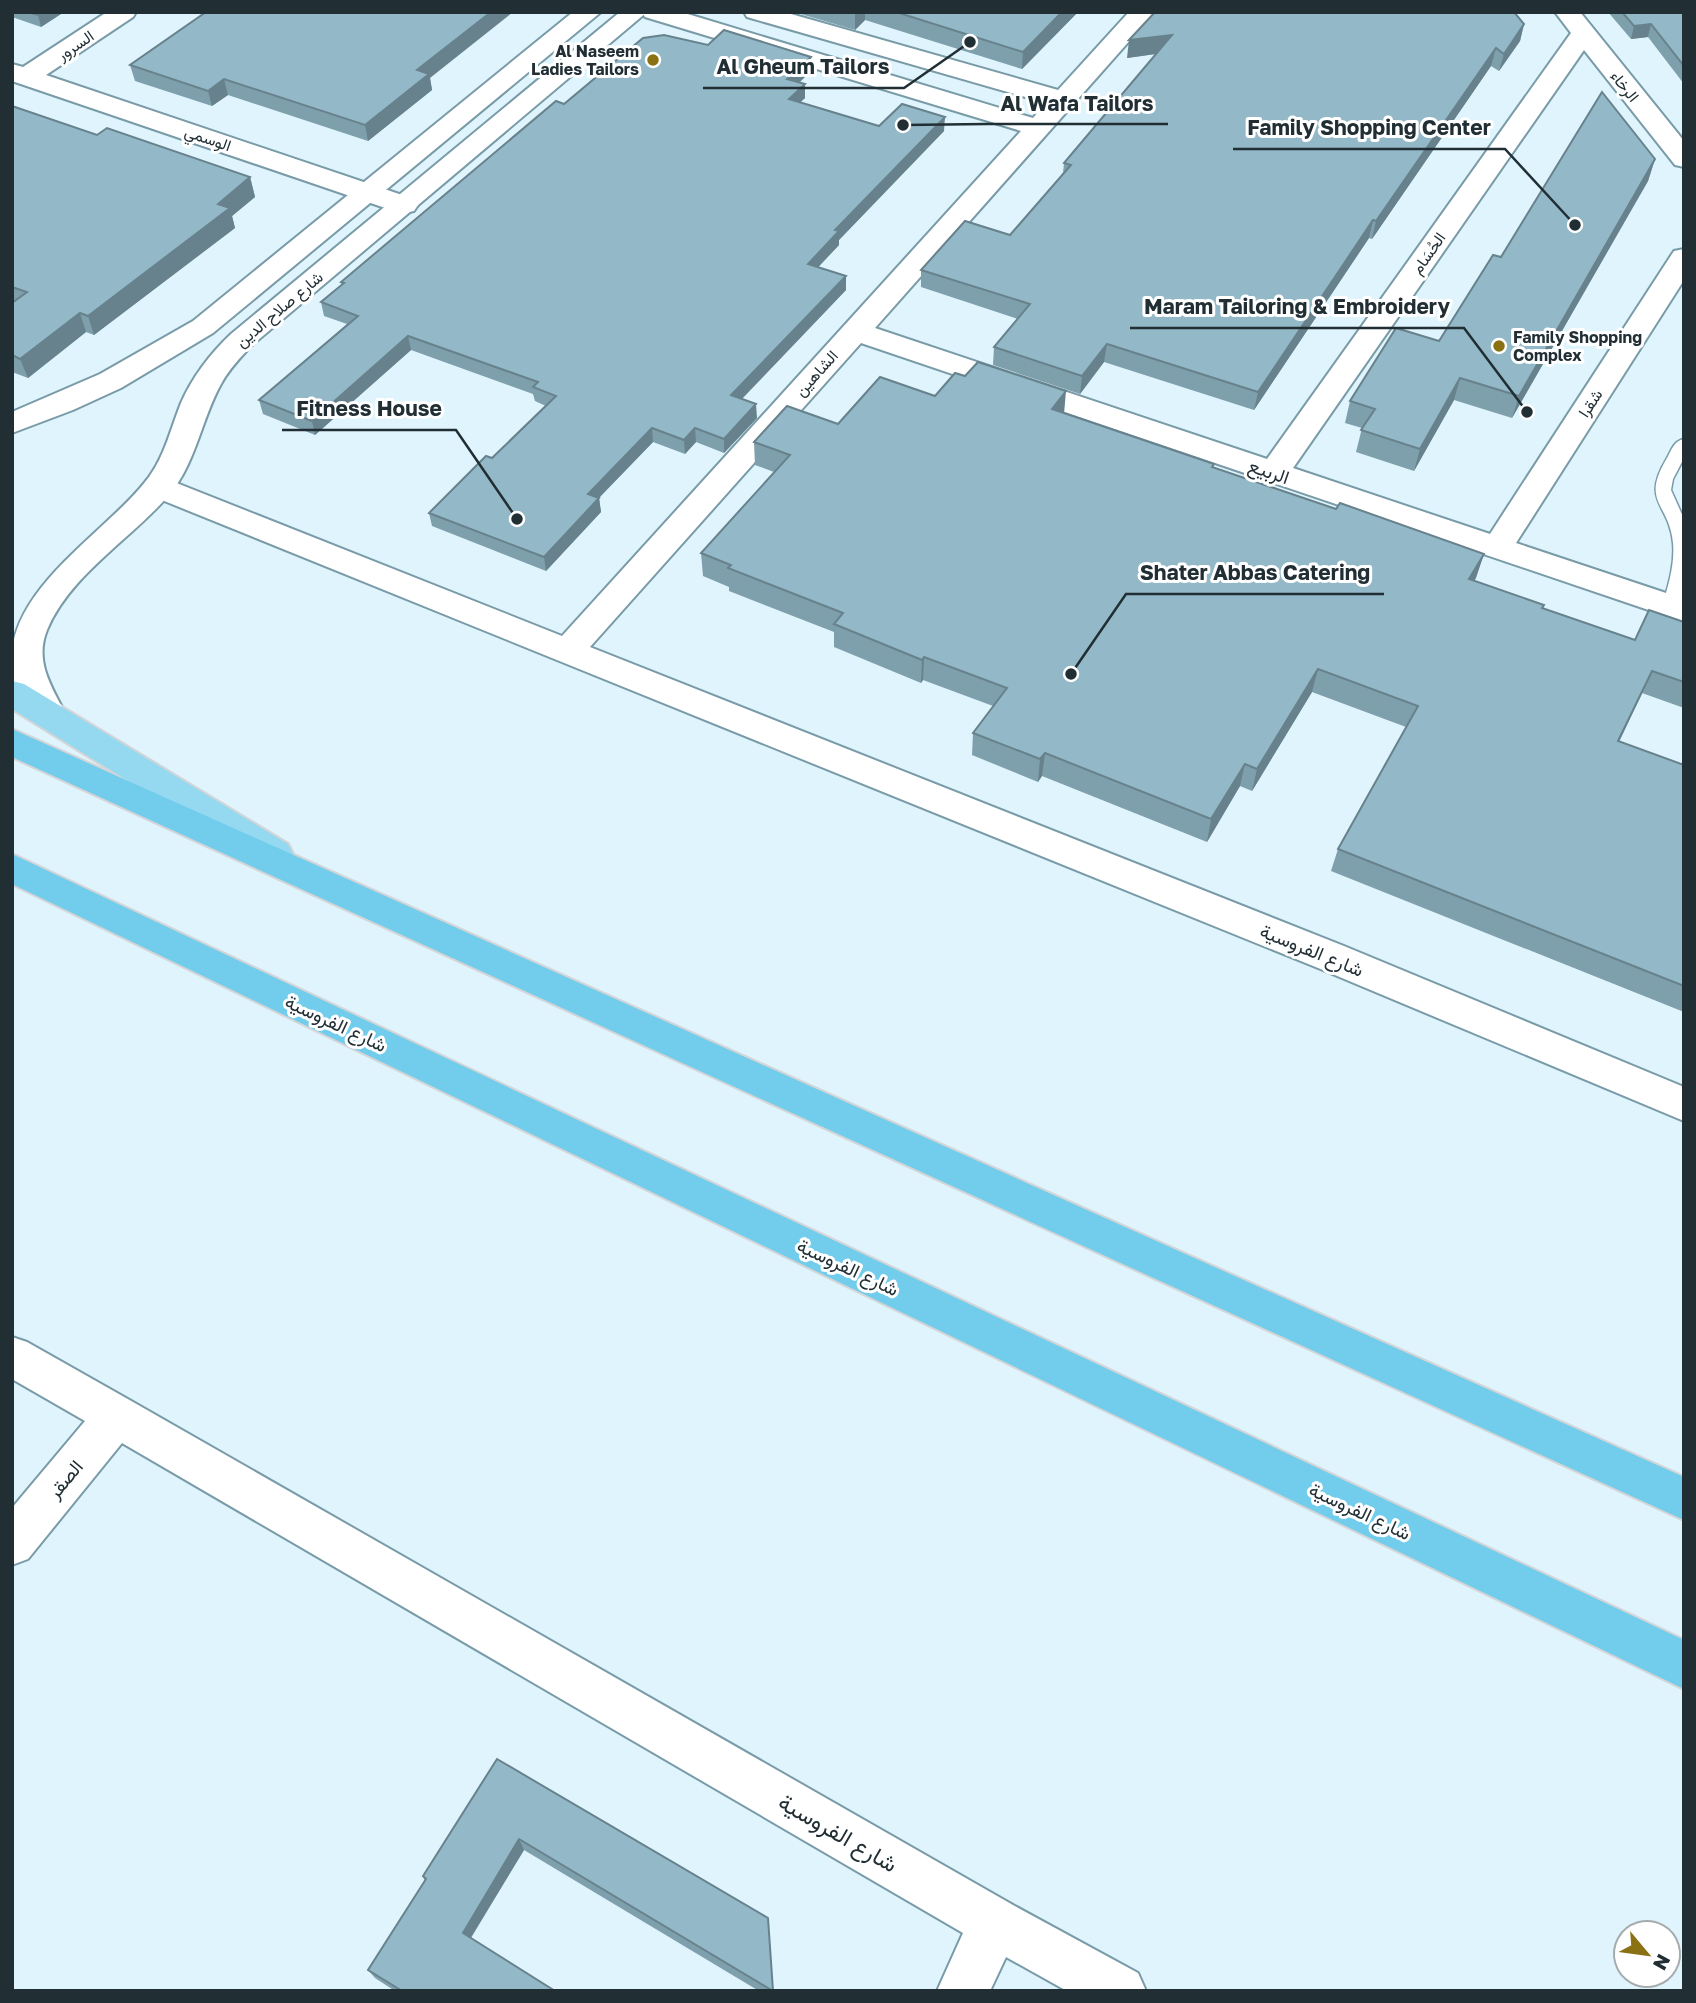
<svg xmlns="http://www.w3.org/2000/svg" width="1696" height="2003" font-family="'Golos Text',Vazirmatn,sans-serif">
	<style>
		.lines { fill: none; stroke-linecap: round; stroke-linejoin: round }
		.service-casing { stroke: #799ba8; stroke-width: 3 }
		.minor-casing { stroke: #799ba8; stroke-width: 4 }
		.tertiary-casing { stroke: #799ba8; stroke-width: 4 }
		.primary-casing { stroke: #d3d5d7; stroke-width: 4 }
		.trunk-casing { stroke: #d3d5d7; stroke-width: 4 }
		.service { fill: #fff; fill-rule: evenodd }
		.minor { fill: #fff; fill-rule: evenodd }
		.tertiary { fill: #fff; fill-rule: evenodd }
		.primary { fill: #95d9f1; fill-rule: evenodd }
		.trunk { fill: #72ccec; fill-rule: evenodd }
		.wall { fill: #7e9fac }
		.shaded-wall { fill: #67828c }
		.building { fill: #93b9c8; stroke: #67828c; stroke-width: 2 }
		.poi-dot { fill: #8a7214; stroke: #fff; stroke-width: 2.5 }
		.labels { text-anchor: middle; stroke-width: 6; stroke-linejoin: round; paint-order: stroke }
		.far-street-label { font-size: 16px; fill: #212f35; stroke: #fff }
		.far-poi-label { font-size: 16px; font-weight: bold; fill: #212f35; stroke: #fff; text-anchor: end }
		.street-label { font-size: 19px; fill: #212f35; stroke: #fff }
		.near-street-label { font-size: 23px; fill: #212f35; stroke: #fff }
		.leader { fill: none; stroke: #212f35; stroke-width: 2.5 }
		.callout-dot { fill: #212f35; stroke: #fff; stroke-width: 2.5 }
		.callout-label { font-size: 21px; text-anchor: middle; font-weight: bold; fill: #212f35; stroke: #fff; stroke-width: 6; stroke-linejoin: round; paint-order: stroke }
	</style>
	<rect width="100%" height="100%" fill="#dff4fd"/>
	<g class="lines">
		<g class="service-casing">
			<path id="service" d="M1684,439v19l-11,21 -2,11 13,29v75l-7,17h-12l-3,-4c6,-21 13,-42 11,-64 -4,-41 -33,-40 -6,-85 5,-9 7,-17 17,-19z"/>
		</g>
		<g class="minor-casing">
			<g id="minor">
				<polygon points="107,12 136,12 133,17 46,75 414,199 418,205 414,211 404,213 394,211 12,81 12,64 23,67"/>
				<polygon points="642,12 681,12 1033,118 1046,103 747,17 744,12 784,12 1058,90 1129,12 1155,12 875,328 1267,459 1571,33 1555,12 1580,12 1684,141 1684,167 1675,165 1584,50 1293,468 1490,534 1670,257 1674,251 1684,249 1684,280 1516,543 1684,599 1684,622 861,343 590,647 1344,946 1684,1087 1684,1121 1318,968 147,494 142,487 147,480 158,477 169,480 562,636 1021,131 645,17"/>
				<polygon points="12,1337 27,1342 133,1402 1013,1905 1138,1973 1146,1991 1067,1991 1006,1957 990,1991 937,1991 963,1933 122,1443 28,1559 12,1565 12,1508 85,1421 12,1379"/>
			</g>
		</g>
		<g class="tertiary-casing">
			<g id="tertiary">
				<polygon points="573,12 601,12 213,333 121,388 73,410 12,433 12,412 100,374 193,321"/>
				<path d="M620,12h27l-396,334c-11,12 -22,23 -30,38 -20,36 -25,79 -52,111 -37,43 -100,81 -122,135 -13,32 5,57 19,85l-5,9 -12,3 -12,-3c-8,-14 -21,-32 -25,-48 -12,-85 95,-142 137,-199 16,-22 22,-49 32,-74 12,-27 29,-49 50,-69z"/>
			</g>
		</g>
		<g class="primary-casing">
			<polygon id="primary" points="12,681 24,684 288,844 293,854 288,864 275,868 262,864 12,709"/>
		</g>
		<g class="trunk-casing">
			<g id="trunk">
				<polygon points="12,729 1684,1477 1684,1520 12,757"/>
				<polygon points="12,854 1684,1640 1684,1689 12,884"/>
			</g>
		</g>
		<use href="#service" class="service"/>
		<use href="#minor" class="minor"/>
		<use href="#tertiary" class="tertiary"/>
		<use href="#primary" class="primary"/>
		<use href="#trunk" class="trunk"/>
	</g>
	<g class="wall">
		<polygon points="12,12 64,12 41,27 12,17"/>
		<polygon points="794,12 1078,12 1022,69 865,20 855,30"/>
		<polygon points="1155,12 1518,17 1524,24 1520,41 1499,71 1491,66 1372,239 1369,238 1254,410 1104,362 1080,394 993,365 994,347 1018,319 921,287 921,270 1010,235 1063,173 1064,163 1156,54 1127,58"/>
		<polygon points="1608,12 1684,12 1684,84 1648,37 1631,39"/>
		<polygon points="130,65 430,78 432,90 368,141 228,95 212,106 135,81"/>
		<polygon points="812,70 799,83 805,84 805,98 800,102 879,126 944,131 839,240 839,245 818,267 846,290 742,399 757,418 724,453 696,442 685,454 653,442 599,498 601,512 546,571 432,526 429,513 492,458 546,406 535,401 533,394 411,350 315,435 263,414 259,400 347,324 324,316 321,302 342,285 341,282 564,104"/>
		<polygon points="12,106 97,135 250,177 255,197 232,216 235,228 94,335 86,332 28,378 12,372"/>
		<polygon points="1655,159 1648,181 1512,418 1454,400 1414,471 1356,452 1362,428 1345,423 1350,401 1439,341 1501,257"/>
		<polygon points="935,396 1064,413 1214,464 1213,467 1336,509 1484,554 1474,581 1542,608 1635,640 1684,622 1684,708 1642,693 1619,742 1684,765 1684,1012 1331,871 1338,849 1406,727 1312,692 1252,791 1240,786 1207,842 1042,776 1038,782 972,755 973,733 993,706 923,680 921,683 834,647 834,632 729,591 729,587 703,576 701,553 774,472 755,465 754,442 838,424"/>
		<polygon points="497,1759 774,1991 759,1991 524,1850 471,1938 555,1991 395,1991 375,1978 368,1970 425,1881 423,1876"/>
	</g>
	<g class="shaded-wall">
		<polygon points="42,12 64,12 41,27 38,15"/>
		<polygon points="491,12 513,12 430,78 432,90 368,141 365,125 417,70"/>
		<polygon points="855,12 865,12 865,20 855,30"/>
		<polygon points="1062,12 1078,12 1022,69 1023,52"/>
		<polygon points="1524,24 1520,41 1499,71 1504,54"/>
		<polygon points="1651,24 1648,37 1631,39 1634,26"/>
		<polygon points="1172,35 1169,52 1127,58 1129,40"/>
		<polygon points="1496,48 1491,66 1372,239 1376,221"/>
		<polygon points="811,57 812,70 788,93 787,79"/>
		<polygon points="224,79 228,95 212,106 208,91"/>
		<polygon points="805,84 805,98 789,113 789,99"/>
		<polygon points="945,117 944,131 839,240 839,245 808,278 808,264 835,230"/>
		<polygon points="1655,159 1648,181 1512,418 1519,396"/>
		<polygon points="250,177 255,197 232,216 235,228 94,335 88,316"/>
		<polygon points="1373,220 1369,238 1254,410 1258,392"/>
		<polygon points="846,276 846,290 732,409 731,395"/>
		<polygon points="80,313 86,332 28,378 20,359"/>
		<polygon points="408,336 411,350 315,435 312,421"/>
		<polygon points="1107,344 1104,362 1080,394 1082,376"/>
		<polygon points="1460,378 1454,400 1414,471 1420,449"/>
		<polygon points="1066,391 1064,414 1052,409"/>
		<polygon points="756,404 757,418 724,453 724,439"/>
		<polygon points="652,428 653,442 589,508 588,494"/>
		<polygon points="695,428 696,442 685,454 684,440"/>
		<polygon points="599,498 601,512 546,571 544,557"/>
		<polygon points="1484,554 1476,578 1462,603 1469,579"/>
		<polygon points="924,657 923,680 921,683 922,660"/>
		<polygon points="1318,669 1312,692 1252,791 1257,769"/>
		<polygon points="1652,671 1642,693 1608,764 1618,741"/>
		<polygon points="1045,753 1042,776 1038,782 1040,759"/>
		<polygon points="1245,764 1240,786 1207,842 1211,819"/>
		<polygon points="519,1839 524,1850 468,1942 463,1933"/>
	</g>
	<g class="building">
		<polygon points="28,12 42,12 38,15"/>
		<polygon points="206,12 491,12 417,70 429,74 365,125 224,79 208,91 130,65"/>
		<polygon points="896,12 1062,12 1023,52"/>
		<polygon points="1155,12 1514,12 1524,24 1504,54 1496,48 1376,221 1373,220 1258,392 1107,344 1082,376 994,347 1030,304 921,270 965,221 1010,235 1071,165 1064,163 1172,35 1129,40"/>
		<polygon points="1622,12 1684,12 1684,66 1651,24 1634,26"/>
		<polygon points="724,30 811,57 787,79 805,84 789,99 879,126 902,104 945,117 835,230 839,231 808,264 846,276 731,395 756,404 724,439 695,428 684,440 652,428 588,494 599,498 544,557 429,513 486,456 492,458 556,396 533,387 538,382 408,336 312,421 259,400 358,316 321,302 344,283 341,282 556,101 564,104 643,38 664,35 708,45"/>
		<polygon points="1602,92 1655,159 1519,396 1460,378 1420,449 1361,430 1375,409 1350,401 1396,328 1439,341 1493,255 1501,257"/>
		<polygon points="12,106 97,135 107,128 250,177 218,204 230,208 88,316 80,313 20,359 12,355 12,303 27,292 12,287"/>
		<polygon points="978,362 1066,391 1052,409 1214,464 1212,467 1336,509 1340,503 1484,554 1469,579 1544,605 1542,608 1635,640 1649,610 1684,622 1684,682 1652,671 1618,741 1684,765 1684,986 1338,849 1418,706 1318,669 1257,769 1245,764 1211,819 1045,753 1040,759 973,733 1007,688 924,657 922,660 834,624 843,613 728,568 731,565 701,553 790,455 754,442 787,406 838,424 880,377 935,396 955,373 965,376"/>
		<polygon points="497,1759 768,1918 773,1991 519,1839 463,1933 555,1991 398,1991 399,1989 368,1970 426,1879 423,1876"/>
	</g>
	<g class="poi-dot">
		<circle cx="653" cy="60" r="7"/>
		<circle cx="1499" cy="346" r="7"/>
	</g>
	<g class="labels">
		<g class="far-street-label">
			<text transform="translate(75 45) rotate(-34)" y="6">السرور</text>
			<text transform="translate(1625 86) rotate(51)" y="6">الرخاء</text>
			<text transform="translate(208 138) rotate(19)" y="6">الوسمي</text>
			<text transform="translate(1428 253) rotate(-55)" y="6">الحُسَام</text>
			<text transform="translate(279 309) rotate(-40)" y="6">شارع صلاح الدين</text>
			<text transform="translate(816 373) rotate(-48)" y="6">الشاهين</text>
			<text transform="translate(1590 403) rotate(-57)" y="6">شقرا</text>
		</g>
		<g class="far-poi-label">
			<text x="639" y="57">Al Naseem<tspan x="639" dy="18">Ladies Tailors</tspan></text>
			<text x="1513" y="343" text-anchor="start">Family Shopping<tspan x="1513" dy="18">Complex</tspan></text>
		</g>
		<g class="street-label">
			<text transform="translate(1269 471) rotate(19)" y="7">الربيع</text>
			<text transform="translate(1312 950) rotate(22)" y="7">شارع الفروسية</text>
			<text transform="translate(336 1023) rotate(25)" y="7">شارع الفروسية</text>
			<text transform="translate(848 1267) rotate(25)" y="7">شارع الفروسية</text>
			<text transform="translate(65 1479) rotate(-50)" y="7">الصقر</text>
			<text transform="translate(1360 1511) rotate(25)" y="7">شارع الفروسية</text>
		</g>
		<g class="near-street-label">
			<text transform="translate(838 1833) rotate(30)" y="8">شارع الفروسية</text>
		</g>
	</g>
	<path class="leader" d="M970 42L904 88H703M903 125L987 124H1168M1575 225L1505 149H1233M1527 412L1464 328H1130M517 519L456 430H282M1071 674L1126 594H1384"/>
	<g class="callout-dot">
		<circle cx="970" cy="42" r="7"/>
		<circle cx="903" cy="125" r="7"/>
		<circle cx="1575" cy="225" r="7"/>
		<circle cx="1527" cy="412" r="7"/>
		<circle cx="517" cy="519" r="7"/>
		<circle cx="1071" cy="674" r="7"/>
	</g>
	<g class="callout-label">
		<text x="803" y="74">Al Gheum Tailors</text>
		<text x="1077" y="111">Al Wafa Tailors</text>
		<text x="1369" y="135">Family Shopping Center</text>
		<text x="1297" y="314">Maram Tailoring &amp; Embroidery</text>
		<text x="369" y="416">Fitness House</text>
		<text x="1255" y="580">Shater Abbas Catering</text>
	</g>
	<rect width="1696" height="2003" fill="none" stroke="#212f35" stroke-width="28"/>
	<g transform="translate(1647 1954) rotate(119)"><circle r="33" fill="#ffffff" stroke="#a6acae" stroke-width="2"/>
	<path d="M0-5L12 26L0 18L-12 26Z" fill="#8a7214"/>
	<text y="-10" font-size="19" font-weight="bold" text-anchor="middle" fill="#212f35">N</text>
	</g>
</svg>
